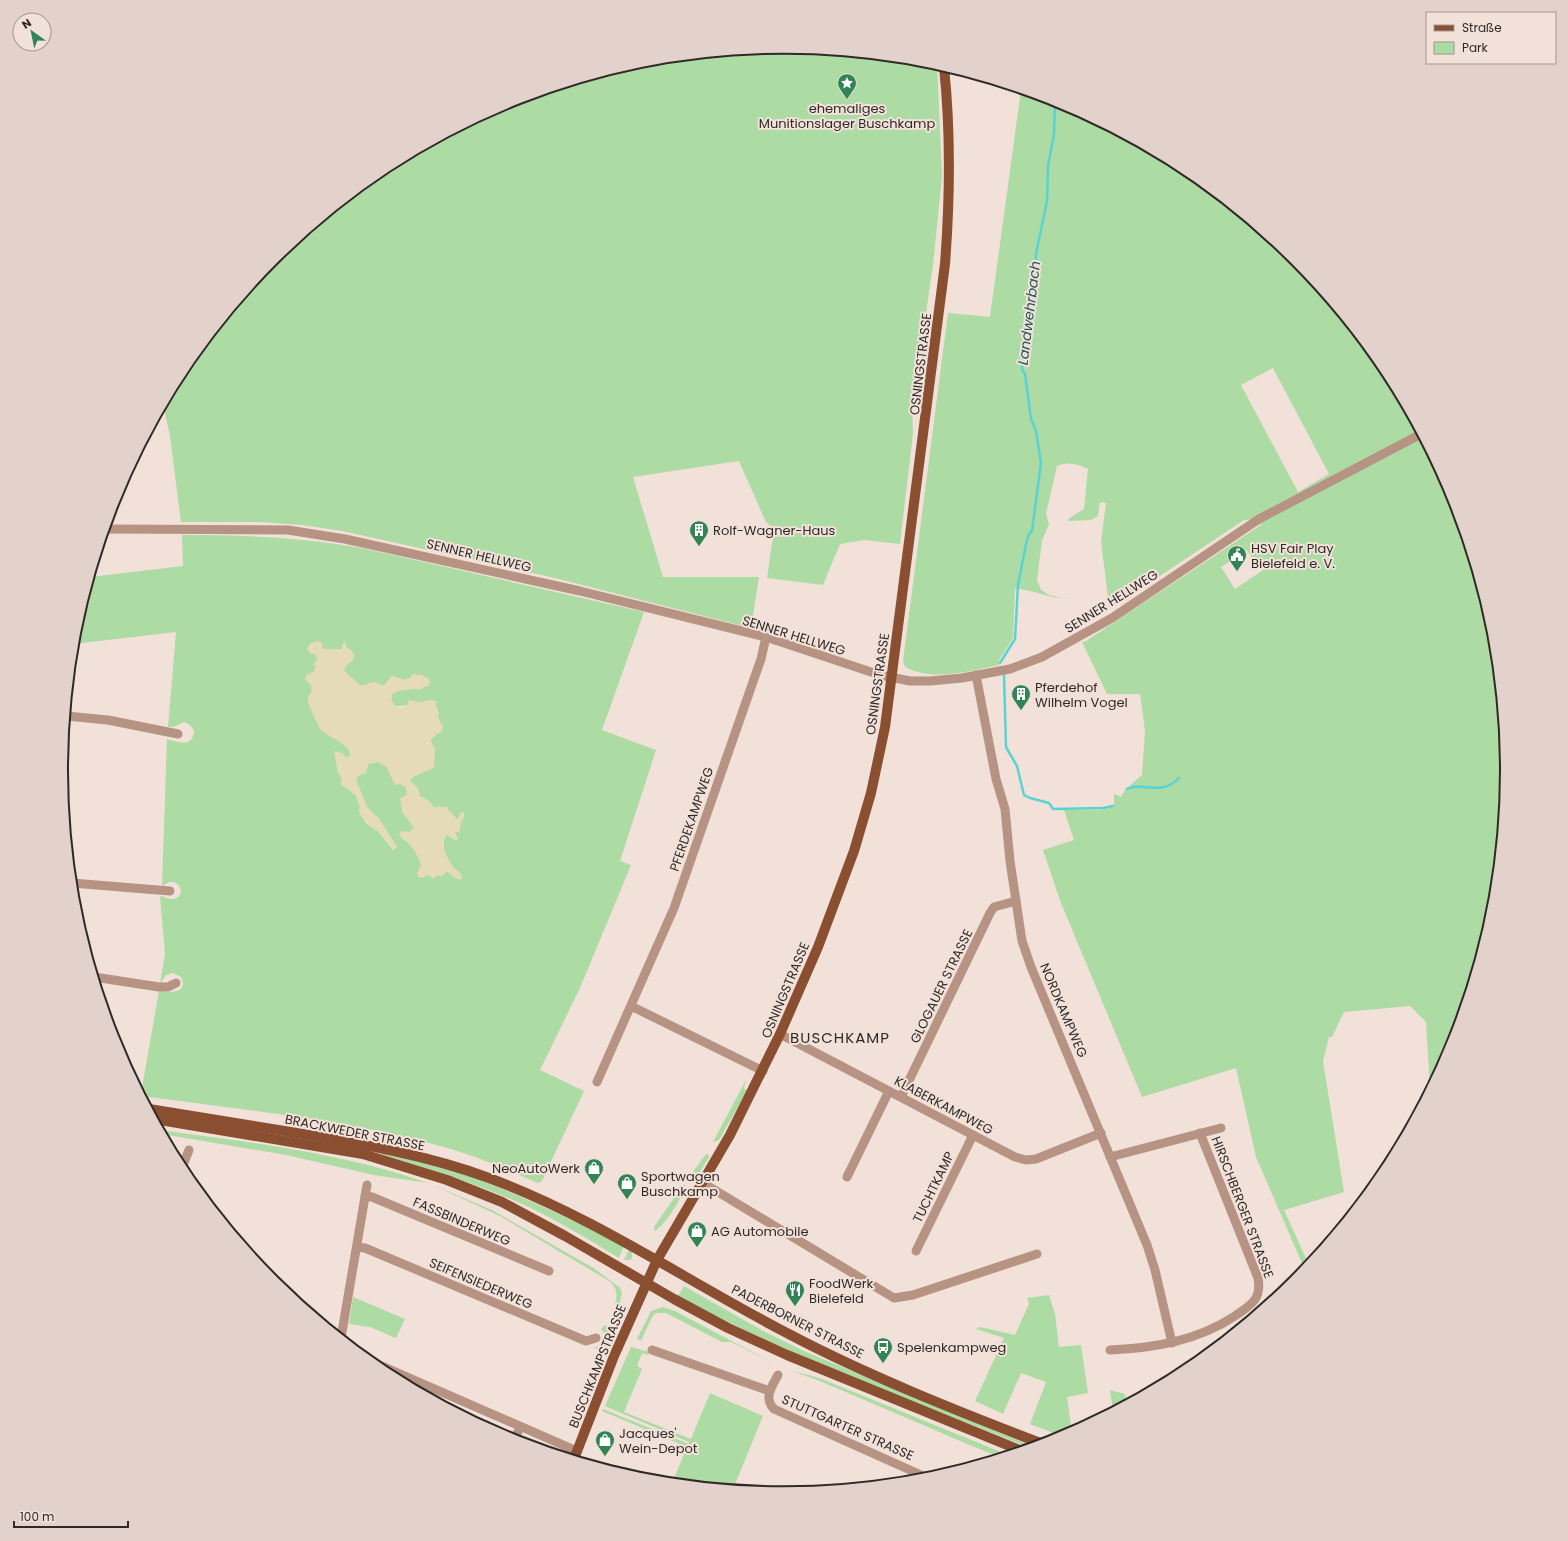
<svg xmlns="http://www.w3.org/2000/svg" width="1568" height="1541" font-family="Poppins,sans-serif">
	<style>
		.green { fill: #acdba4; fill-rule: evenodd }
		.sand { fill: #e5dbb6 }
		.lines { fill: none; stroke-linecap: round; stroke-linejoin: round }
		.stream { stroke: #5ad3d4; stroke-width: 2.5 }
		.minor { stroke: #b69383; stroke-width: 9 }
		.major { stroke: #8a4e31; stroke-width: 10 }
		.labels { text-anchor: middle; stroke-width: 4; stroke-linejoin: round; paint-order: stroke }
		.poi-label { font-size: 13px; fill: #302a27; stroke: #f1e1d9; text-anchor: start }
		.street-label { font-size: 13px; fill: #302a27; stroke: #f1e1d9 }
		.water-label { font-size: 14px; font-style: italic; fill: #235757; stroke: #f1e1d9 }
		.quarter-label { font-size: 15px; letter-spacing: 1px; fill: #302a27; stroke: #f1e1d9 }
		.rim { fill: none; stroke: #302a27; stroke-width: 2 }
	</style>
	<rect width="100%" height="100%" fill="#f1e1d9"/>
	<g class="green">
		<polygon points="784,47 925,61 937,65 942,176 933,265 912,407 913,433 900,544 864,540 840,544 823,585 767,578 774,529 766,522 739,461 633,477 663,577 759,577 751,628 555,578 342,531 302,525 262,522 181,522 170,436 163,404 183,368 273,259 382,169 507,102 643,61"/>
		<path d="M1021,90l40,12 125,67 110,90 90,110 67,125 41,136 13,141 -13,141 -42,136 -22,40 -4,-66 -16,-16 -66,6 -12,25h-3l-6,24 21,131 -60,18 25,55 -4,5 -49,-113 -20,-89 -94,29 -81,-194 -18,-53 31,-10 -10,-30h35l15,-3v-13l7,3 5,-8 16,-14 3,-44 -5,-37h-33l-25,-52 4,-1 175,-116 -2,-6 -15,1 -132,88 -4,-11 -7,-55 5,-39 -6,-1 -2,14 -7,4 -23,1v-2l16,-10 4,-40c-10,-5 -21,-8 -31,-3l-9,39 -2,8 3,11 -7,17 -5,39 4,10 8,5 16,4 10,-1c-21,4 -39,-9 -60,-9l-2,49 -14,22v5c-29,6 -67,17 -94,2l-2,-6 45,-348 42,4zM1273,368l56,106 -31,18 -57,-107zM1247,550l10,15 7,-4 2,7 -31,21 -14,-22z"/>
		<path d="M182,535c63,0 118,2 180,13l282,64 -42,118 54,20 -36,111 11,4 -51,123 -40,82 44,21 -42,90 -4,2c-31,-13 -61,-27 -94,-36 -99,-28 -201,-37 -302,-51l-1,-2 18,-103c11,2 30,2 22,-14l-8,-4 -7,2 -6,9 5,-30 -5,-57 2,-1c17,10 26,-7 12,-14h-5l-7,4 5,-147c11,3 26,9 27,-8l-4,-6 -6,-3 -11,5h-5l8,-95 -103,12 1,-15 16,-52 93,-11zM318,641l5,8 16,1 7,-3 6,4 1,9 -8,6 -1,5 17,15 13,-4 10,4 8,-10 12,4 6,-2 12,11h-23l-7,5 -1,6 4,6c5,1 29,-3 34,-6l6,5 4,8 -2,2 6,13 -13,12 5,9 -14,24 -10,5 -1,3 10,15 9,5 6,8 20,8 2,3 5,-8 -3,20 -3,-2 -1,2 1,4 -3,3 -6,-5c-10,12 4,33 14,40l-6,4 -8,-7 -5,5 -17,-1c-5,-13 -9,-30 -23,-36l11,-9 1,-3 -5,-6 -5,-24 3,-2 -1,-8 -6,-3h-5l-9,-18 -8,-4 -10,2 -1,5 -9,7 -2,4 11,27 12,12 18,28 -4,3 -14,-18 -13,-9 -7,-12 1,-4 -4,-12 -15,-11 1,-6 -4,-5 -1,-12 10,-3 4,-4c-6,-12 -19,-16 -29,-23 -2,-1 -14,-28 -14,-31 0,-3 2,-6 4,-8l-2,-19 4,-1 2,-6 -2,-1 4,-6 -8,-15z"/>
		<polygon points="746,1080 744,1088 747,1091 719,1140 713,1142"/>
		<path d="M159,1130c91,12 183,23 269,53l-54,-8 -88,-20 -124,-21z"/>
		<path d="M382,1153c35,8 70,16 103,29 48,19 94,41 139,64l-5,12c-38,-23 -77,-47 -118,-63 -39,-16 -79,-28 -119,-40z"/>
		<polygon points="706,1154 708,1154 709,1157 698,1175 695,1175 692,1173"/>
		<path d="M684,1184l1,2c-2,11 -21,40 -30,45l-1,-4z"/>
		<path d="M433,1185l59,25 103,59 25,19 2,5 -3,13 -4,-2c3,-10 2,-16 -6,-23l-109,-65z"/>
		<polygon points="629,1249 632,1252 632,1258 630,1260 624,1260"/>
		<path d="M684,1286l79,45 43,21 229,95 -5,1c-118,-48 -240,-91 -352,-152z"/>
		<polygon points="1049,1295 1055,1314 1059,1347 1081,1345 1088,1393 1067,1397 1072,1433 1064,1437 1030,1424 1046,1382 1021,1373 1003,1414 975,1401 1004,1338 976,1329 980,1327 1015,1335 1029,1304 1027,1298"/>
		<polygon points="353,1297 405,1319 396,1338 370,1327 349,1324"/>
		<polygon points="663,1307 675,1311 775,1364 731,1342 722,1342 666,1313 656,1313 652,1317 641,1341 637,1339 651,1311"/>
		<path d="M605,1325l8,3 -8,24 -12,-5c8,1 13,-4 13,-12l-5,-6z"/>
		<polygon points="631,1347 649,1352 648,1355 642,1353 637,1366 642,1369 624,1412 691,1439 710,1393 763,1416 733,1489 672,1483 687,1447 602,1411 603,1409 689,1444 689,1442 605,1406"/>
		<polygon points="791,1371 813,1376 827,1381 1008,1455 1001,1457 984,1451 815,1379"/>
		<polygon points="1110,1390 1125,1394 1127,1404 1113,1411"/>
	</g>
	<path class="sand" d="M318,641l4,2 1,6h19v-4l3,-4 1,6 9,8c-3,7 -9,9 -11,16l17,15 13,-4 10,4 8,-10 12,4 6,-2 3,-4 9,1 7,4 1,4 -2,3c-12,5 -24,1 -36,8l-1,6 4,6 7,2 5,-3 2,-5 14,3 6,-3 8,1 -2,7 4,5 -2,3 6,12 -3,5 -5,1 -5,6 5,9 -1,19 -19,7 -5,6 8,7 2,8 9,5 5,7 5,-2 3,1h6v3l4,3 5,7 5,-8h2v6l-5,7 2,3 -2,1 1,4 -4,-2 -1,1 3,7 -2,2 -10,-7c-9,12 4,32 15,40l1,4 -2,2 -5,-2 -8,-7 -5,5h-6l-3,3 -5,-5 -5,4 -5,-1 -1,-4 4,-8c-2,-8 -7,-16 -12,-21 -3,-4 -7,-5 -10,-9l2,-4 9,1 4,-5 -12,-15 -2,-14 7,-3 -1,-8 -6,-3 -5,1 -9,-19 -8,-4 -10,2 -2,9 -8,3 -2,4 11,27 12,12 18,28 -4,4c-4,-7 -8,-14 -14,-19 -8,-7 -16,-10 -20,-21l1,-4 -4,-12 -16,-11 2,-6 -4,-5 -4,-22 8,2 5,5 4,-4c-6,-12 -19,-16 -29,-23 -2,-1 -15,-29 -14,-31 0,-3 2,-6 4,-8l-1,-7 -6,-5 1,-5 8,-3 2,-6 -3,-2 5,-5 -2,-5h-5l-4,-5 3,-5z"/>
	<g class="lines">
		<g class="stream">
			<polyline points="1000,663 1015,639 1018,585 1026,544 1029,534 1032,531 1041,463 1036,431 1031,419 1025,374 1022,369 1027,311 1033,299 1036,281 1036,254 1047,201 1048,166 1054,134 1055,100"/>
			<polyline points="1004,675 1006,747 1017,766 1024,795 1030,798 1049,803 1053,809 1103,808 1113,806"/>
			<path d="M1127,789c16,-8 34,8 52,-11"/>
		</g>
		<g class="minor">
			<polyline points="105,529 288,530 345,539 580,591 766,637 880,675 910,681 930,681 962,678 1010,669 1042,657 1112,618 1259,519 1421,434"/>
			<polyline points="976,675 996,779 1005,809 1010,861 1022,941 1031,967 1147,1245 1155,1270 1172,1343"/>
			<polyline points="66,716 108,720 178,734"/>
			<polyline points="72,883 170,891"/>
			<polyline points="94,977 159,987 168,987 176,983"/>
			<polyline points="631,1006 763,1071"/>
			<polyline points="780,1034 1015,1157 1026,1160 1036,1159 1101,1133"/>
			<polyline points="597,1082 674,908 761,659 766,637"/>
			<polyline points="901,1097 990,913 994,907 1016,901"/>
			<polyline points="1110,1157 1221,1128"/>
			<polyline points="181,1170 189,1150"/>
			<polyline points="847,1177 889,1091"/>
			<polyline points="703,1183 894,1298 913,1295 1037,1254"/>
			<polyline points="365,1196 372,1197 549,1271"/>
			<polyline points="357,1247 365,1248 586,1341 596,1338"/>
			<polyline points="916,1251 973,1135"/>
			<polyline points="341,1338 367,1185"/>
			<polyline points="652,1350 770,1391"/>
			<path d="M1110,1350c44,-2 87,-9 125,-34 16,-11 27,-17 23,-38l-58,-145"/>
			<polyline points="366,1359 577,1451"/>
			<path d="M778,1375c-6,11 -15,23 -4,34l156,70"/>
			<polyline points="514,1441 520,1427"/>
		</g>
		<g class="major">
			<path d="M149,1109c49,8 98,16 148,24 65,11 130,22 192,45 105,39 198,103 296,154 81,43 172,79 258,112"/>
			<polyline points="154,1119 363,1154 447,1180 502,1202 565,1236 674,1299 728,1328 787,1355 1022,1451"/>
			<path d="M574,1459l40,-103 43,-96 73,-125 50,-101 38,-87 36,-96 17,-58 14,-66 60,-463c5,-66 6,-131 -1,-197"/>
		</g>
	</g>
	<defs>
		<g id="sight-pin" transform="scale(1)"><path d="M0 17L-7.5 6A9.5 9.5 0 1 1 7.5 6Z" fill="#328456" stroke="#f1e1d9"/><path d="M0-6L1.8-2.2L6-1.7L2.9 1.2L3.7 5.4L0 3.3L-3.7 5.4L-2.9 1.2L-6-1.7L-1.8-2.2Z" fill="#fff"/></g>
		<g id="building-pin" transform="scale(1)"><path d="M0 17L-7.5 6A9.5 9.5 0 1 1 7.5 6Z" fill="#328456" stroke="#f1e1d9"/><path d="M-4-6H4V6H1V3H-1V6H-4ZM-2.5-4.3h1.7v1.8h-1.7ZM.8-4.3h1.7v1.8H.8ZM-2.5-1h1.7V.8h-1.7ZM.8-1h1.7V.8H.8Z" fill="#fff"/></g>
		<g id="civic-pin" transform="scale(1)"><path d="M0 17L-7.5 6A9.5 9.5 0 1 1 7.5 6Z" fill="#328456" stroke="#f1e1d9"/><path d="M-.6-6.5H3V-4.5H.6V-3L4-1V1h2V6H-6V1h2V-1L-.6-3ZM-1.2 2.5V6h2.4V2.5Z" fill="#fff"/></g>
		<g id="shop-pin" transform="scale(1)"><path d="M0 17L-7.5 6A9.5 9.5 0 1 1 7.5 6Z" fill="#328456" stroke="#f1e1d9"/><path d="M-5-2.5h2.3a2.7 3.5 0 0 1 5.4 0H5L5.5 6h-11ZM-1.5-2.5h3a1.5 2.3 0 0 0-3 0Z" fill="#fff"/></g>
		<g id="restaurant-pin" transform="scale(1)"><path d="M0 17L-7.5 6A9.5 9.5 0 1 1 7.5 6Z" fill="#328456" stroke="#f1e1d9"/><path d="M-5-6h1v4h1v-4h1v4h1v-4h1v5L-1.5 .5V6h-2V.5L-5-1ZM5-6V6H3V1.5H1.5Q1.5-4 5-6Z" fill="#fff"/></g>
		<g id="bus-pin" transform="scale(1)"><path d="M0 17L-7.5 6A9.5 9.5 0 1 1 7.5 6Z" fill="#328456" stroke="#f1e1d9"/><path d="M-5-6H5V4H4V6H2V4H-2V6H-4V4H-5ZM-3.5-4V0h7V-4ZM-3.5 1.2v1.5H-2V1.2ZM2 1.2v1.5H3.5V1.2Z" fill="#fff"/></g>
	</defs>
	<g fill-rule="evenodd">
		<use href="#sight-pin" x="847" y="83"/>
		<use href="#building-pin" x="699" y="530"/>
		<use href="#civic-pin" x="1237" y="555"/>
		<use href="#building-pin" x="1021" y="694"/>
		<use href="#shop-pin" x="594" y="1168"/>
		<use href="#shop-pin" x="627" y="1183"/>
		<use href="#shop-pin" x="697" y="1231"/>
		<use href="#restaurant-pin" x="795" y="1290"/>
		<use href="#bus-pin" x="883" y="1347"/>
		<use href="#shop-pin" x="605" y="1440"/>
	</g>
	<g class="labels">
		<g class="poi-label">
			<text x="847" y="113" text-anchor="middle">ehemaliges<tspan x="847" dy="15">Munitionslager Buschkamp</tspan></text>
			<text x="713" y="535">Rolf-Wagner-Haus</text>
			<text x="1251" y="553">HSV Fair Play<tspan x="1251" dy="15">Bielefeld e. V.</tspan></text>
			<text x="1035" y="692">Pferdehof<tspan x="1035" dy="15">Wilhelm Vogel</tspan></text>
			<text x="580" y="1173" text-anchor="end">NeoAutoWerk</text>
			<text x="641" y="1181">Sportwagen<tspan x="641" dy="15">Buschkamp</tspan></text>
			<text x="711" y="1236">AG Automobile</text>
			<text x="809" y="1288">FoodWerk<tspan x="809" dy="15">Bielefeld</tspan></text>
			<text x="897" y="1352">Spelenkampweg</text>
			<text x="619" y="1438">Jacques'<tspan x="619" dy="15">Wein-Depot</tspan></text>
		</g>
		<g class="street-label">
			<text transform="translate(920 364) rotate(-83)" y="5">OSNINGSTRASSE</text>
			<text transform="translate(479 555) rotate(13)" y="5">SENNER HELLWEG</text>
			<text transform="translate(1111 601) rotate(-32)" y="5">SENNER HELLWEG</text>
			<text transform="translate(794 635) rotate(17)" y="5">SENNER HELLWEG</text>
			<text transform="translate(877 684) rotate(-82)" y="5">OSNINGSTRASSE</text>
			<text transform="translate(691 819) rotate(-71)" y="5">PFERDEKAMPWEG</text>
			<text transform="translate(941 986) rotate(-64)" y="5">GLOGAUER STRASSE</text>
			<text transform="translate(785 990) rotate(-67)" y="5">OSNINGSTRASSE</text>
			<text transform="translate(1064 1010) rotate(67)" y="5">NORDKAMPWEG</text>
			<text transform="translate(944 1105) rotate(28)" y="5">KLABERKAMPWEG</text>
			<text transform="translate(355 1132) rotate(11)" y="5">BRACKWEDER STRASSE</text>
			<text transform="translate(933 1187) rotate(-64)" y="5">TUCHTKAMP</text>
			<text transform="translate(1243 1207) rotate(69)" y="5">HIRSCHBERGER STRASSE</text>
			<text transform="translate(462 1221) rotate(23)" y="5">FASSBINDERWEG</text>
			<text transform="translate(481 1283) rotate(23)" y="5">SEIFENSIEDERWEG</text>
			<text transform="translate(798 1321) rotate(27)" y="5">PADERBORNER STRASSE</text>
			<text transform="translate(597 1366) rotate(-68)" y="5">BUSCHKAMPSTRASSE</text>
			<text transform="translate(848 1427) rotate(24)" y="5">STUTTGARTER STRASSE</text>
		</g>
		<g class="water-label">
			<text transform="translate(1029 313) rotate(-83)" y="5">Landwehrbach</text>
		</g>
		<g class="quarter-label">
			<text x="840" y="1043">BUSCHKAMP</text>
		</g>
	</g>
	<path d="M0 0H1568V1541H0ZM68 770a716 716 0 1 1 1432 0a716 716 0 1 1-1432 0Z" fill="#e2d2cb" fill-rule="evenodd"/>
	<path class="rim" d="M68 770a716 716 0 1 1 1432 0a716 716 0 1 1-1432 0Z"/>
	<rect x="1426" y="12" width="130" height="52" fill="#f1e1d9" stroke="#a49892"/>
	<rect x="1434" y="25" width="20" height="6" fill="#8a4e31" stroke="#a49892"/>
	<text x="1462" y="32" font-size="12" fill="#302a27">Straße</text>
	<rect x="1434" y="42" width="20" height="12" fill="#acdba4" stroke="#a49892"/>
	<text x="1462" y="52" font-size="12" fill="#302a27">Park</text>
	<g transform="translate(32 32) rotate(327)"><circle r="19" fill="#f1e1d9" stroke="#a49892"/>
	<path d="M0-3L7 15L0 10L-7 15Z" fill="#328456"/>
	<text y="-6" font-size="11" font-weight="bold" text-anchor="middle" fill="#302a27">N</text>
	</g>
	<path d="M14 1521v6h114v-6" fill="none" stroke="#302a27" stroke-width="2"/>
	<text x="20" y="1521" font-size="12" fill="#302a27" stroke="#f1e1d9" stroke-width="3" paint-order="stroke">100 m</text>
</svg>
